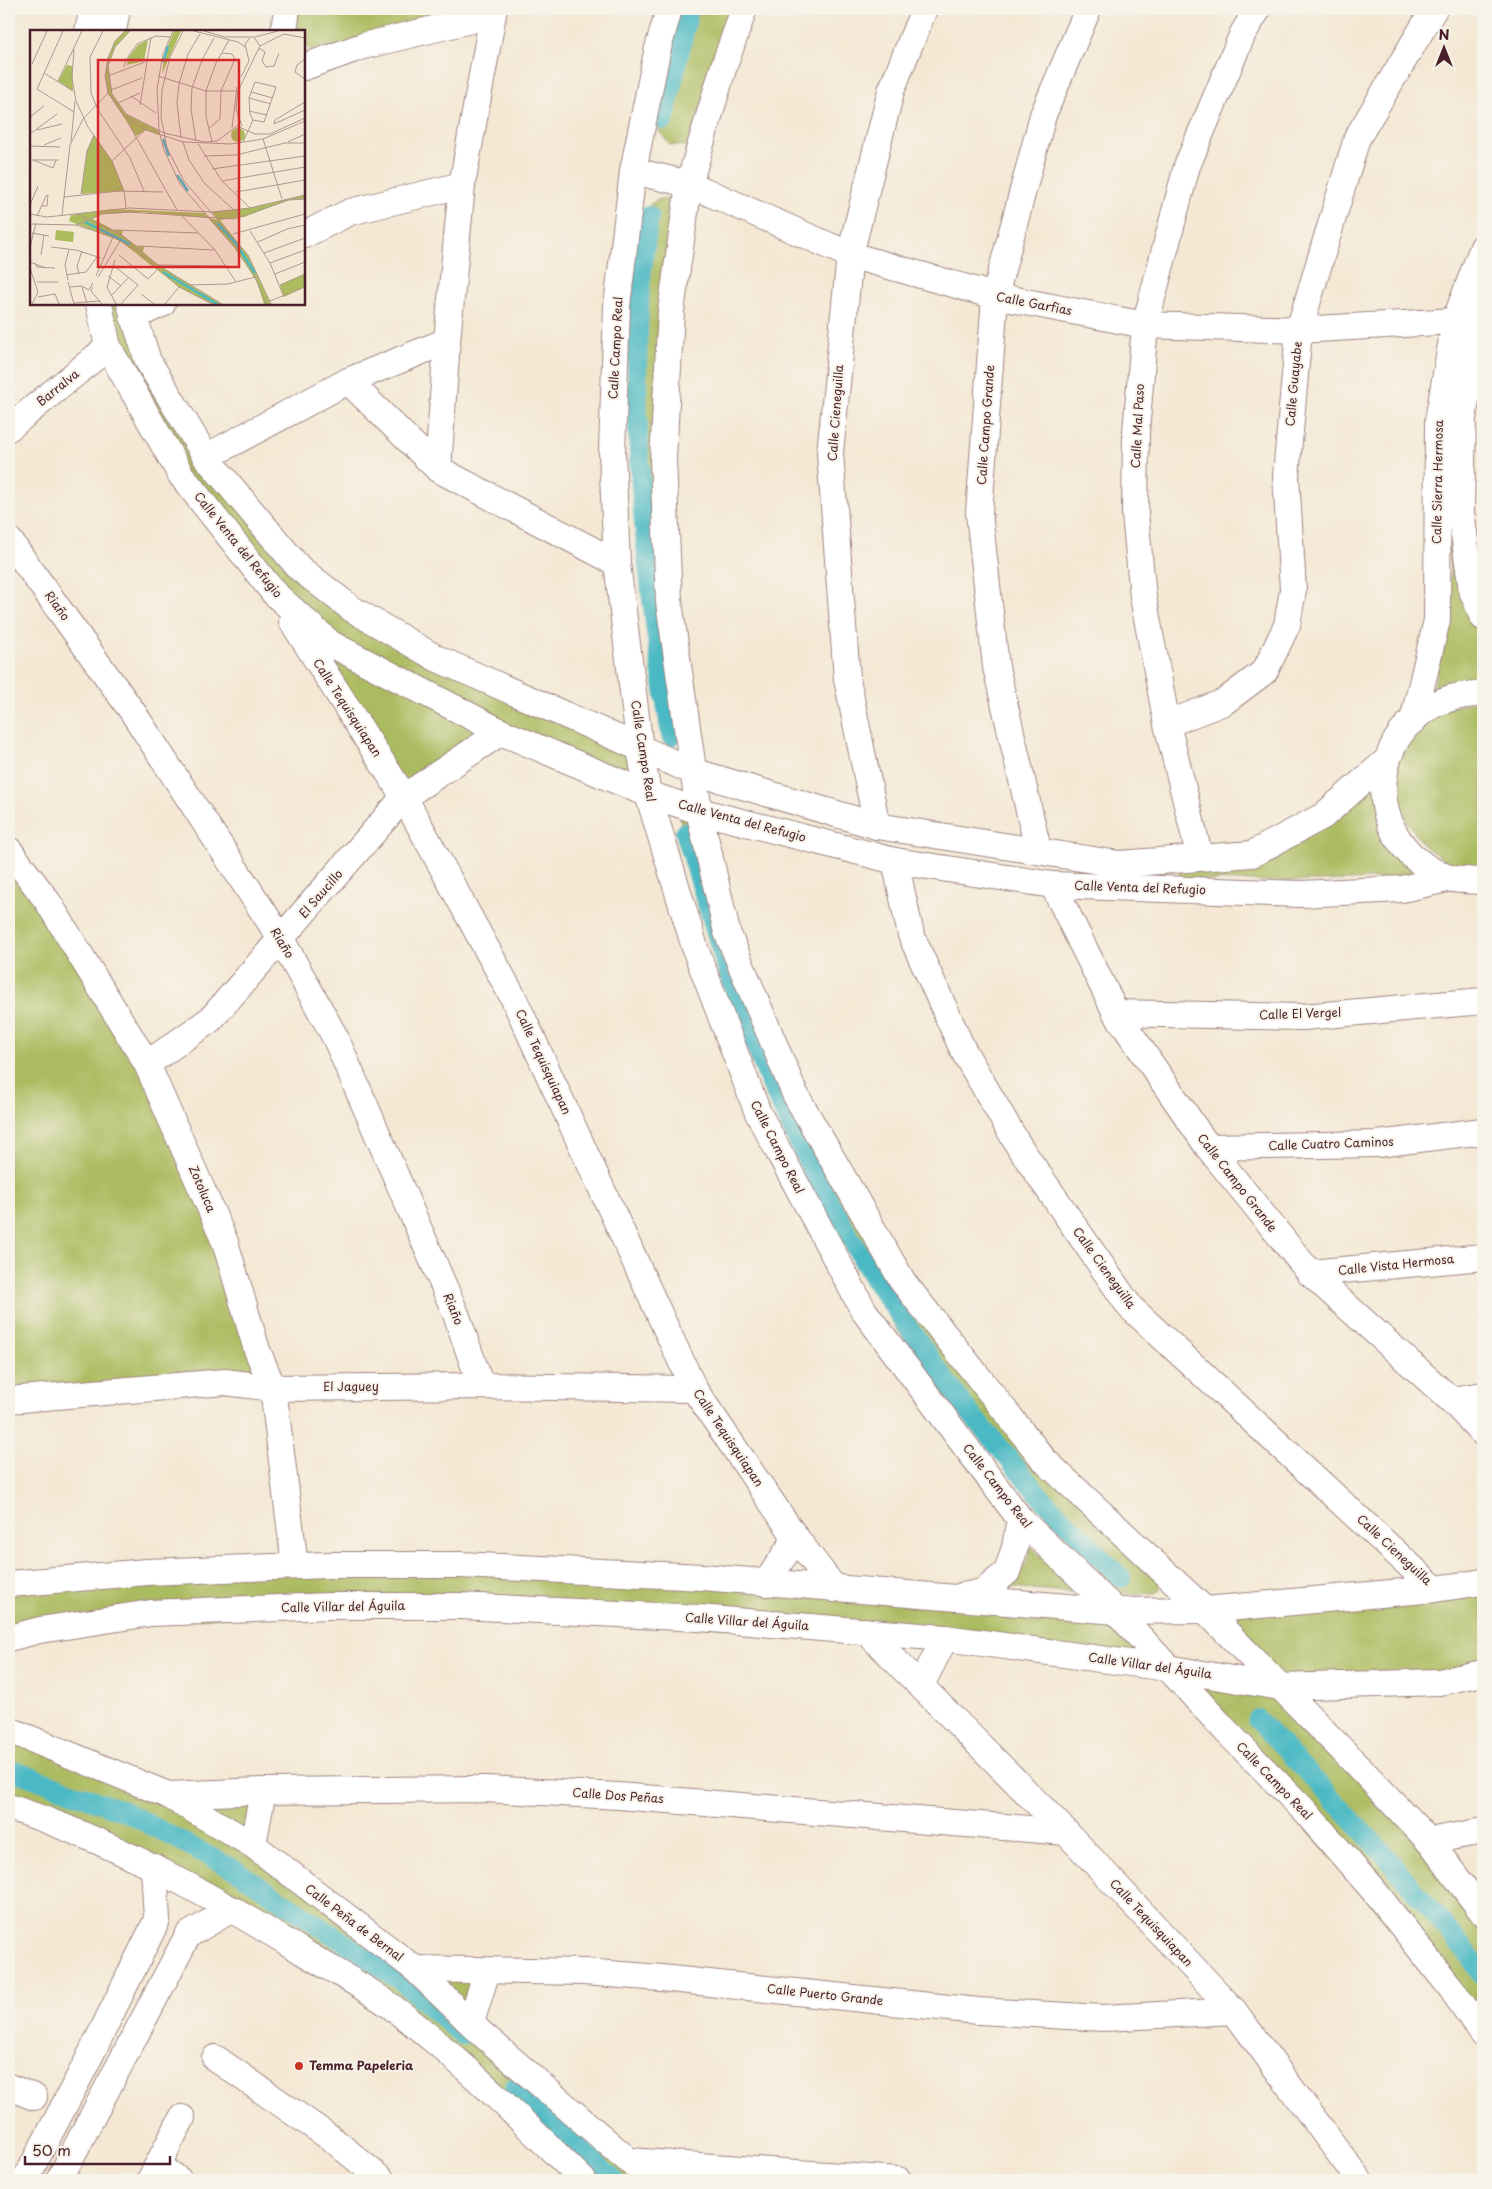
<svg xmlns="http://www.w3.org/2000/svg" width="1492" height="2189" font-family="'Playpen Sans',sans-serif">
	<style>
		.green { fill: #abbb5e; stroke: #7a6d44 }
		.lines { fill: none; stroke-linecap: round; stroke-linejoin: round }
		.canal { stroke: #4bb9c4; stroke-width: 20 }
		.minor-casing { stroke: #9f8480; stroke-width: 28 }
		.minor { stroke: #fff; stroke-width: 26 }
		.poi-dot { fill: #c8321e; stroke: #f7f3e8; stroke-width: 2 }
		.labels { text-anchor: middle; stroke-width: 4; stroke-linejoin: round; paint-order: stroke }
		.street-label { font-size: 12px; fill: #4a1f2b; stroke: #f7f3e8 }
		.poi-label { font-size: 12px; font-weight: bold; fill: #4a1f2b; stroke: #f7f3e8; text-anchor: start }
		.inset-river { fill: none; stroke: #4bb9c4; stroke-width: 2.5 }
		.inset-road { fill: none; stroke: #b09890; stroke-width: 1 }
		.view { fill: #d62828; fill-opacity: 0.15; stroke: #d62828; stroke-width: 2.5 }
		.inset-edge { fill: none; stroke: #4a1f2b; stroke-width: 2.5 }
	</style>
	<rect width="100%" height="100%" fill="#f7f3e8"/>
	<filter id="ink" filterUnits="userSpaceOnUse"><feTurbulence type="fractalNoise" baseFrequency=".02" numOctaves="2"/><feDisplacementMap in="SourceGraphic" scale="10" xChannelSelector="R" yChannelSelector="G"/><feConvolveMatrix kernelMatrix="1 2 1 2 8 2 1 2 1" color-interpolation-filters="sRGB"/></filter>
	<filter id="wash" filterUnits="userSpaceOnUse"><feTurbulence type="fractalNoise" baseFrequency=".0096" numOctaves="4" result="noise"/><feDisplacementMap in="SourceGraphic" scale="20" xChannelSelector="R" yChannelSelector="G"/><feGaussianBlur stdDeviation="1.12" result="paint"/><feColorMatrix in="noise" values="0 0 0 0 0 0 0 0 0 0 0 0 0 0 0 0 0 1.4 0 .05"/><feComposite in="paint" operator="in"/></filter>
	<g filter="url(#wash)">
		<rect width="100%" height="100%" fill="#f4e8d4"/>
		<g class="green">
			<polygon points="297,9 485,9 340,47 308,49 304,45 304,31 295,31"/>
			<polygon points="687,9 735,9 687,146 670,145 659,131 661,113"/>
			<path d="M664,198l13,11 -18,151 20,379 -6,3 -8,-8c-22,-157 -46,-308 -27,-468 1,-12 2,-43 6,-53 3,-8 13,-14 20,-15z"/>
			<polygon points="1483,261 1483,280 1466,338 1455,404 1453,472 1455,542 1460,577 1472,618 1483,643 1483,680 1451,685 1432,692 1448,631 1451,597 1446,486 1449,416 1455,362 1463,326"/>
			<polygon points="99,304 130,304 206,457 352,609 640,749 648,794 501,733 404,797 274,593 181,475"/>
			<polygon points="1483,699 1483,867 1450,864 1423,845 1407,821 1397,796 1397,760 1435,712"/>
			<path d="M1376,785l52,89c-83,10 -166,7 -250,6l2,-9 33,-2z"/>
			<polygon points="686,814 703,869 866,1229 1159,1579 1160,1589 1155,1594 1124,1593 1114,1590 1084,1553 945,1398 896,1328 813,1182 741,1015 689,862 682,833 680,817"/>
			<polygon points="9,850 147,1064 273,1388 9,1400"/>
			<polygon points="1031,1546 1072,1590 1070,1592 1008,1587 1018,1576 1026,1564"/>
			<polygon points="328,1565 1116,1611 1167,1668 1279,1686 1205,1610 1483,1582 1483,1673 1281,1687 1483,1913 1483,2034 1167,1668 945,1638 329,1606 9,1638 9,1584"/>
			<polygon points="9,1730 168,1795 263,1791 253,1845 415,1969 487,1971 472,2022 657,2180 583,2180 458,2060 232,1909 9,1807"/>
		</g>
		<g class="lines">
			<g class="canal">
				<polyline points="664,120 689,9"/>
				<path d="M649,216c-4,30 -9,60 -10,90 -8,144 10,288 32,430"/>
				<polyline points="685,832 733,988 770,1082 813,1173 874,1279 964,1406 1040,1496 1121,1578"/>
				<polyline points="1257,1719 1384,1854 1472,1959 1483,1976"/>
				<polyline points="9,1769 126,1812 237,1871 400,1980 462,2035"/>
				<polyline points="514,2087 614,2180"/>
			</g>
		</g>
	</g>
	<g filter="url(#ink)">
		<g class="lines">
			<g class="minor-casing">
				<g id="minor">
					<polyline points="669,9 657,52 633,171 617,306 612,452 617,563 640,749 648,794 696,951 758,1113 864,1311 1020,1519 1116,1611 1227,1732 1303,1809 1375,1892 1451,1988 1483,2034"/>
					<polyline points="744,9 723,69 689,184 671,311 663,459 669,602 699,811 727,932 795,1094 903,1282 1044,1460 1205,1610 1355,1763 1429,1841 1483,1913"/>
					<polyline points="88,31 93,9"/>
					<polyline points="113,31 117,9"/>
					<polyline points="284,31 287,9"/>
					<polyline points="304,67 363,46 492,15"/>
					<polyline points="633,171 689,184 850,255 995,296 1145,325 1299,330 1455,321"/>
					<polyline points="304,235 350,212 462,185"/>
					<polyline points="99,304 108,347 181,475 274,593 331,644 501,732 648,794 699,811 895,861 1053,885 1301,894 1402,889 1451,878"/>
					<polyline points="130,304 148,361 206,457 299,568 352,609 436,658 692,771 877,826 1119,864 1252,854 1323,816 1386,761"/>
					<polyline points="1483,311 1477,327 1463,419 1461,512 1472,591 1483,617"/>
					<polyline points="133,317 162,304"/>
					<polyline points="348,381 438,469 617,563"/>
					<polyline points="9,428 108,347"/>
					<polyline points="206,457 348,381 447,341"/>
					<polyline points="438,469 447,341 462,185 494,9"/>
					<polyline points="9,540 132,711 281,939 335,1037 456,1314 481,1386"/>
					<polyline points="292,621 404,797 514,999 694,1389 796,1538 835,1589"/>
					<path d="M1483,694c-111,-1 -139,145 -34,184 10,3 24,2 34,3"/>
					<polyline points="1413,721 1437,620 1438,421 1455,321 1483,247"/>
					<polyline points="1167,724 1224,702 1265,671 1287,625 1293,590 1286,476 1299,330 1357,138 1434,9"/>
					<polyline points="877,826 847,679 830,453 850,255 891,91 924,9"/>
					<polyline points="9,850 48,902 147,1064 225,1242 257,1350 273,1388 295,1566"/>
					<polyline points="1038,850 996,667 979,513 995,296 1043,115 1088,9"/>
					<polyline points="1200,858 1167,724 1143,597 1135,514 1136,432 1145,325 1187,166 1243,33 1258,9"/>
					<polyline points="895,861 911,935 963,1050 1020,1148 1130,1307 1435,1589"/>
					<polyline points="1053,885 1116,1013 1208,1147 1310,1273 1451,1400 1483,1433"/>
					<polyline points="1116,1013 1303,1017 1483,1001"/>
					<polyline points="147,1064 211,1019 404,797 501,732"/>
					<polyline points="1208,1147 1378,1144 1483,1131"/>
					<polyline points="1310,1273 1483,1257"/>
					<polyline points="9,1400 225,1382 273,1388 481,1386 694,1389"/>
					<polyline points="1451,1400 1483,1395"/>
					<polyline points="766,1583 796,1538"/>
					<polyline points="9,1584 147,1572 328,1565 460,1565 702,1577 1116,1611 1205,1610 1435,1589 1483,1582"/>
					<polyline points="962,1596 983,1592 1007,1572 1015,1547 1020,1519"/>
					<polyline points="866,1631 1066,1832 1234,2011 1359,2180"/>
					<polyline points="9,1638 40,1630 151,1613 329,1606 459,1606 699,1618 945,1638 1167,1668 1280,1687 1439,1682 1483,1673"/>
					<polyline points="921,1685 945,1638"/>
					<polyline points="9,1730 168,1795 253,1845 415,1969 482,2034 629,2161 657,2180"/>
					<polyline points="168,1795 263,1791 485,1789 618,1796 1066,1832"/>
					<path d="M9,1807c104,34 201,88 294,145 31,19 65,36 93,58 67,51 127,112 187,170"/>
					<polyline points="1429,1841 1483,1831"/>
					<polyline points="253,1845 263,1791"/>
					<polyline points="415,1969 584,1972 661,1978 978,2011 1103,2018 1234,2011"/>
					<polyline points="471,2022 487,1971"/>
					<polyline points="215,2058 332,2139 382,2180"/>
					<polyline points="9,2087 34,2097"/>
					<polyline points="630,2161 898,2180"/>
					<polyline points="158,2165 179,2180"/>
					<polyline points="25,2180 86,2064 157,1920 154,1867"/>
					<polyline points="59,2180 188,1935 232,1909"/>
					<polyline points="150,2180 182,2118"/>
				</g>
			</g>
			<use href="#minor" class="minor"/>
		</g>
	</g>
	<circle class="poi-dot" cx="299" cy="2066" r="5"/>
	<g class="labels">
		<g class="street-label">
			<text transform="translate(1034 304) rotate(11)" y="4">Calle Garfias</text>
			<text transform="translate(616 348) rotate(-87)" y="4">Calle Campo Real</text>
			<text transform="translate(1294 384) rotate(-85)" y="4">Calle Guayabe</text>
			<text transform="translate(58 388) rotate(-39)" y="4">Barralva</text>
			<text transform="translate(836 413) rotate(-86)" y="4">Calle Cieneguilla</text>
			<text transform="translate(986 425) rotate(-86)" y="4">Calle Campo Grande</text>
			<text transform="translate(1138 426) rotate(-87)" y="4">Calle Mal Paso</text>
			<text transform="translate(1438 482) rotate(-89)" y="4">Calle Sierra Hermosa</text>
			<text transform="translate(238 545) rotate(51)" y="4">Calle Venta del Refugio</text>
			<text transform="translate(57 606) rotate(54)" y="4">Riaño</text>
			<text transform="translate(347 708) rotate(57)" y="4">Calle Tequisquiapan</text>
			<text transform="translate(643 751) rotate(81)" y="4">Calle Campo Real</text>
			<text transform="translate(742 821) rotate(15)" y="4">Calle Venta del Refugio</text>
			<text transform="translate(1140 888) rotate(2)" y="4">Calle Venta del Refugio</text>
			<text transform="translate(321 894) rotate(-49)" y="4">El Saucillo</text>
			<text transform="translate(282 943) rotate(59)" y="4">Riaño</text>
			<text transform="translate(1300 1014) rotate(-2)" y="4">Calle El Vergel</text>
			<text transform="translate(543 1062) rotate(65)" y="4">Calle Tequisquiapan</text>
			<text transform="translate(1331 1144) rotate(-2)" y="4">Calle Cuatro Caminos</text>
			<text transform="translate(777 1147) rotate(63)" y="4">Calle Campo Real</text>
			<text transform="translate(1237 1183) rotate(52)" y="4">Calle Campo Grande</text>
			<text transform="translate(202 1189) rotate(67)" y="4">Zotoluca</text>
			<text transform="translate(1396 1265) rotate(-6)" y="4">Calle Vista Hermosa</text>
			<text transform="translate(1104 1268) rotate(54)" y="4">Calle Cieneguilla</text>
			<text transform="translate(453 1309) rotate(68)" y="4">Riaño</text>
			<text x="351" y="1391">El Jaguey</text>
			<text transform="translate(728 1438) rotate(56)" y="4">Calle Tequisquiapan</text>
			<text transform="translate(997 1486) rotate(52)" y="4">Calle Campo Real</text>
			<text transform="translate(1394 1550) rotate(43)" y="4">Calle Cieneguilla</text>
			<text transform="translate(343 1607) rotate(-1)" y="4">Calle Villar del Águila</text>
			<text transform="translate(747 1622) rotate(4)" y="4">Calle Villar del Águila</text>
			<text transform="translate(1150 1666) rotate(8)" y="4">Calle Villar del Águila</text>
			<text transform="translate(1274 1781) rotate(46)" y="4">Calle Campo Real</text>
			<text transform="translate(618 1796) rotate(4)" y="4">Calle Dos Peñas</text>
			<text transform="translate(354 1923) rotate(37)" y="4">Calle Peña de Bernal</text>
			<text transform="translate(1151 1923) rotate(47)" y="4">Calle Tequisquiapan</text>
			<text transform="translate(825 1995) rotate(6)" y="4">Calle Puerto Grande</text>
		</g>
		<g class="poi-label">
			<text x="309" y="2070">Temma Papeleria</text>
		</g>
	</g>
	<g transform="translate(30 30)">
		<rect width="275" height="275" fill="#f4e8d4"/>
		<path d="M95,1h5l-15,16 -7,19 4,28 14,20 33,17v4l-13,-5 -10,6 -28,-43 -3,-17 3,-18 7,-17zM144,1h7l-19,43 3,-22zM118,10l-4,21 -17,4 1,-7 10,-13zM37,35l5,1 1,25 -15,-10zM201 105a7 7 0 1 1 14 0a7 7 0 1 1-14 0ZM64,105l18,26 12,30 -43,3 6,-43zM275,165v4l-16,1 -45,17 -24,3 28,35 23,49h-7l-7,-22 -22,-34 -27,-30 -66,-6 -40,2 -9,5 21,11h9l-1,5 15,11 7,1 -1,5 15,13 64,39h-10l-33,-17 -59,-46 -51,-20 2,-6 41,-6 92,4 5,5 9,2 -6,-8 38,-4zM26,200l18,2 -1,10 -18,-2zM275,244v13l-21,10 -4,-12z" fill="#abbb5e"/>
		<path class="inset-river" d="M133,32l5,-16M133,109l6,17M147,145l11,16M55,192l45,22M187,193l20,22 18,28M133,242l54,32"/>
		<path class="inset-road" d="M33,1l-26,58 37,23M73,1l-13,26 1,36 7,17 32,48 14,33M95,1l-10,10 -7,17 -3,18 3,17 16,23 22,14 37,12 48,2 32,-5 42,-18M100,1l-15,16 -7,19 4,28 14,20 38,19 40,9 13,-1 20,-15 9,4M143,1l-10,23 -6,35 2,42 5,19 16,34 55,64 20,29 11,27M153,1l-13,26 -8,33 -1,27 6,31 17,33 64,74 23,49M164,1l44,11 7,5M174,1l21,6h29l6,9M225,7l23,-6M229,18l6,4 -3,9 4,6 8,-1 5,-13M44,19l-2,29 4,23 12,26 24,34 12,30 2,17M275,29l-8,6 -2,7 10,7M2,34l15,-33M94,37l2,-7 11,-16 19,-8 14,1M14,43l29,18M78,46l37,-14M128,46l48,15h30M211,47l8,-16 -4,-17 5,-6M28,51l24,-50M225,52l21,5 -12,35 -11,-2 -3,-6 -1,-16zM81,60l31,-12M221,62l22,6M101,66l25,17M219,68l22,6M88,73l22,-10M110,75l11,-68M219,81l18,4M0,87l14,-11M97,91l50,89M244,94l1,-4 30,-18M244,94l31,-14M212,96l-6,-17 2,-18 22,-45 24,-12 21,4M202,98l5,-41M178,99l12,-10 1,-28 14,-32 -3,-5 -10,-1M7,100l25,-6M216,100l9,4h15l35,-16M0,104l27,-20M151,108l-4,-35 2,-19 9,-30 12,-20M233,109l19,60M166,111l-5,-32 1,-21 10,-28 12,-22M182,111l-6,-24v-26l10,-28 13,-23M41,112l4,-41M153,112l6,18 16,24 29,26M213,112l10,-22M258,112l17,-8M168,114l24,37 28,27M14,115l17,-7M0,116l30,1M174,126l32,-1 49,-12h20M0,130h29M3,130l20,8 3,-8M82,131l33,-31M182,139l93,-13M192,151l83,-14M206,162l69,-12M51,164l6,-43 7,-16M34,167l55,-6 44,1M0,175l8,-19M0,184l17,3 82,-9 83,4 38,-4 55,-13M47,184l45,21 36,30 64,39M32,185l8,-70 13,-26 25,-26M151,185l34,35 21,32M7,186l9,-20 2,-1 -1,11h-5M0,194l46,1 37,12 23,13 43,37 33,17M46,195l26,-11 27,-2 105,7 55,-19 16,-1M85,200l83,3M220,201l20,32 14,34M2,203l17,3M203,204l72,-20M228,212l29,-13 18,-4M108,216l76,4M0,217l6,-24M21,217l25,3 25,8M234,223l41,-15M11,225l3,-20M89,225l29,24 9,-9M85,230l-8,27 9,17M0,232l16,6M5,233l2,4 18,1M240,233l35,-13M83,235l25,20 -17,19M128,235l69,1M0,238l8,24 -6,12M49,244l-2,-8 5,-15M245,244l30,-12M36,245l20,-3 11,-15M66,246l17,-39M78,246l13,10M68,247l22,-36M38,250l-3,-15 4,-16M7,252h21M38,252l6,22M159,255l39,-1 27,-7M250,255l25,-11M40,257l12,-1 7,4 4,-7M52,257l5,16M63,257l-2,4 11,13M111,264l13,10M81,266l18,-19M8,267l17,-3 4,10M240,271l35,-14M44,273l26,-2M135,274l14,-17"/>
		<path class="view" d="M68,30h141v207h-141z"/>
		<rect width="275" height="275" class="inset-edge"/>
	</g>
	<rect width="1492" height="2189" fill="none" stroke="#f7f3e8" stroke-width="30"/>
	<g transform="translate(1444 48)" stroke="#f7f3e8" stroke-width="4" paint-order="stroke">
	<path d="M0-4L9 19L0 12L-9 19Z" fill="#4a1f2b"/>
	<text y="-8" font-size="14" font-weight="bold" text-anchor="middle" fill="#4a1f2b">N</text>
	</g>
	<path d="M25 2156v8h145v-8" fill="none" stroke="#4a1f2b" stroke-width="2.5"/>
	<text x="32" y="2156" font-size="15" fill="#4a1f2b" stroke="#f7f3e8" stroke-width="4" paint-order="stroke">50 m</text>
</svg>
